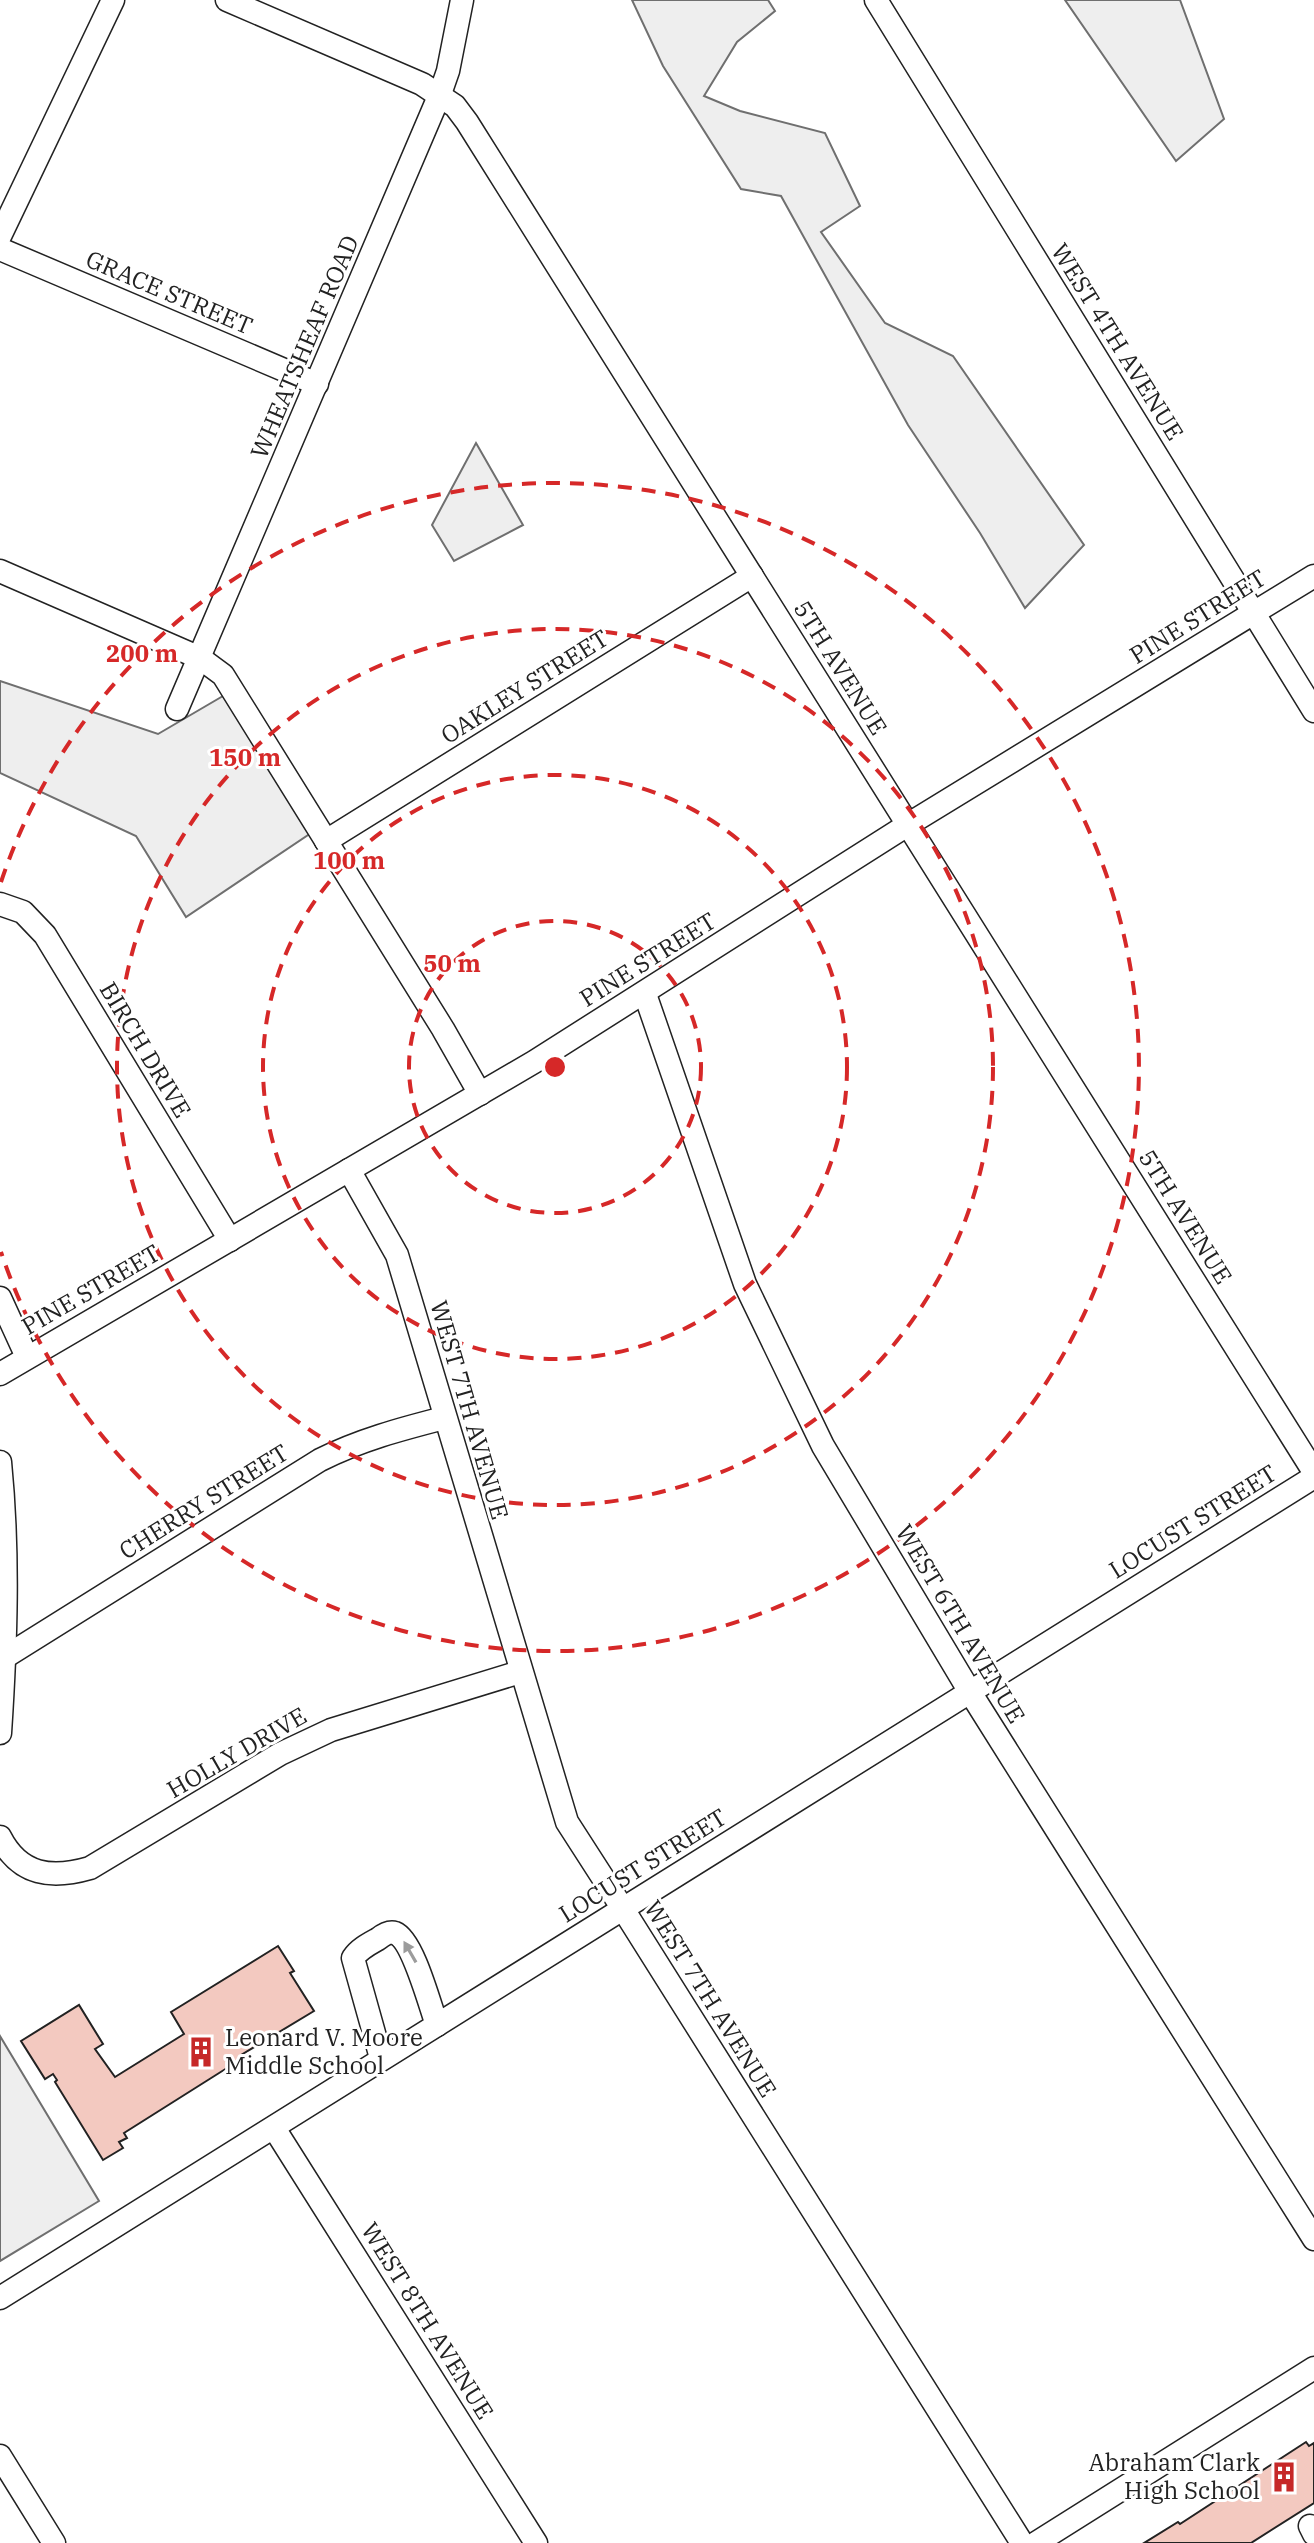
<svg xmlns="http://www.w3.org/2000/svg" width="1314" height="2543" font-family="'IBM Plex Serif',serif">
	<style>
		.green { fill: #eee; stroke: #6f6f6f; stroke-width: 2 }
		.building { fill: #f3c9c0; stroke: #222; stroke-width: 2 }
		.lines { fill: none; stroke-linecap: round; stroke-linejoin: round }
		.minor-casing { stroke: #222; stroke-width: 25 }
		.minor { stroke: #fff; stroke-width: 22 }
		.oneway { fill: #9c9c9c }
		.ring { fill: none; stroke: #d62828; stroke-width: 4; stroke-dasharray: 14 10 }
		.labels { text-anchor: middle; stroke-width: 6; stroke-linejoin: round; paint-order: stroke }
		.street-label { font-size: 24px; fill: #222; stroke: #fff }
		.poi-label { font-size: 24px; fill: #222; stroke: #fff; text-anchor: start }
		.centre { fill: #d62828; stroke: #fff; stroke-width: 4 }
		.ring-label { font-size: 24px; text-anchor: middle; font-weight: bold; fill: #d62828; stroke: #fff; stroke-width: 6; stroke-linejoin: round; paint-order: stroke }
	</style>
	<rect width="100%" height="100%" fill="#fff"/>
	<g class="green">
		<polygon points="632,0 768,0 775,11 737,42 704,96 740,111 825,133 860,206 821,232 885,323 953,356 1084,545 1025,608 980,533 908,425 781,196 741,189 663,66"/>
		<polygon points="1065,0 1180,0 1224,119 1176,161"/>
		<polygon points="476,443 523,525 454,561 432,525"/>
		<polygon points="0,681 158,734 223,696 317,829 186,917 136,836 0,773"/>
		<polygon points="0,2036 99,2201 0,2261"/>
	</g>
	<g class="building">
		<polygon points="278,1946 294,1971 290,1973 314,2011 241,2055 245,2061 229,2071 227,2068 124,2133 127,2138 119,2142 123,2148 103,2160 55,2082 57,2080 53,2074 45,2079 21,2041 79,2005 103,2044 95,2049 115,2077 184,2034 171,2012"/>
		<polygon points="1306,2442 1309,2446 1314,2443 1314,2503 1251,2543 1144,2543 1178,2522 1180,2524"/>
	</g>
	<g class="lines">
		<g class="minor-casing">
			<g id="minor">
				<polyline points="227,0 422,84 455,106 467,122 1314,1472"/>
				<polyline points="876,0 1314,711"/>
				<polyline points="0,236 113,0"/>
				<polyline points="0,249 317,384"/>
				<polyline points="0,571 200,658 223,675 443,1029 480,1094"/>
				<polyline points="177,709 440,94 448,71 462,0"/>
				<polyline points="326,841 752,576"/>
				<polyline points="0,904 23,912 45,935 230,1240"/>
				<polyline points="645,994 745,1284 823,1446 970,1692 1314,2239"/>
				<polyline points="349,1170 397,1255 567,1822 623,1909 1022,2543"/>
				<polyline points="0,1298 27,1357"/>
				<polyline points="0,1374 534,1062 909,824 1314,576"/>
				<path d="M0,1462c9,90 6,181 0,271"/>
				<path d="M5,1657l315,-197c40,-20 81,-31 124,-42"/>
				<path d="M0,1837c20,39 52,42 90,31l190,-114 51,-24 189,-58"/>
				<path d="M381,2058l-28,-100c6,-9 16,-14 25,-19 5,-4 11,-8 17,-6 18,7 35,73 42,92"/>
				<polyline points="274,2128 536,2543"/>
				<polyline points="0,2298 1314,1477"/>
				<polyline points="0,2456 54,2543"/>
				<polyline points="1310,2526 1314,2534"/>
				<polyline points="1036,2543 1314,2368"/>
			</g>
		</g>
		<use href="#minor" class="minor"/>
	</g>
	<defs><path id="oneway-solid" d="M-6-.8H1V-3.2L6.5 0L1 3.2V.8H-6Z" transform="scale(2)"/></defs>
	<use class="oneway" href="#oneway-solid" transform="translate(410 1952) rotate(-120)"/>
	<g class="ring">
		<circle cx="555" cy="1067" r="146"/>
		<circle cx="555" cy="1067" r="292"/>
		<circle cx="555" cy="1067" r="438"/>
		<path d="M1 882A584 584 0 1 1 1 1252"/>
	</g>
	<defs>
		<g id="building-bare" transform="scale(2.4)"><path d="M-4-6H4V6H1V3H-1V6H-4ZM-2.5-4.3h1.7v1.8h-1.7ZM.8-4.3h1.7v1.8H.8ZM-2.5-1h1.7V.8h-1.7ZM.8-1h1.7V.8H.8Z" fill="#c62828" stroke="#fff" stroke-width="2.5" paint-order="stroke"/></g>
	</defs>
	<g fill-rule="evenodd">
		<use href="#building-bare" x="201" y="2052"/>
		<use href="#building-bare" x="1284" y="2477"/>
	</g>
	<g class="labels">
		<g class="street-label">
			<text transform="translate(169 293) rotate(23)" y="8">GRACE STREET</text>
			<text transform="translate(1117 342) rotate(58)" y="8">WEST 4TH AVENUE</text>
			<text transform="translate(305 347) rotate(-67)" y="8">WHEATSHEAF ROAD</text>
			<text transform="translate(1198 617) rotate(-32)" y="8">PINE STREET</text>
			<text transform="translate(840 668) rotate(58)" y="8">5TH AVENUE</text>
			<text transform="translate(525 687) rotate(-32)" y="8">OAKLEY STREET</text>
			<text transform="translate(648 960) rotate(-32)" y="8">PINE STREET</text>
			<text transform="translate(145 1050) rotate(59)" y="8">BIRCH DRIVE</text>
			<text transform="translate(1185 1217) rotate(58)" y="8">5TH AVENUE</text>
			<text transform="translate(91 1290) rotate(-30)" y="8">PINE STREET</text>
			<text transform="translate(469 1410) rotate(74)" y="8">WEST 7TH AVENUE</text>
			<text transform="translate(204 1502) rotate(-32)" y="8">CHERRY STREET</text>
			<text transform="translate(1193 1522) rotate(-32)" y="8">LOCUST STREET</text>
			<text transform="translate(960 1624) rotate(59)" y="8">WEST 6TH AVENUE</text>
			<text transform="translate(237 1753) rotate(-30)" y="8">HOLLY DRIVE</text>
			<text transform="translate(643 1866) rotate(-32)" y="8">LOCUST STREET</text>
			<text transform="translate(710 1999) rotate(58)" y="8">WEST 7TH AVENUE</text>
			<text transform="translate(427 2321) rotate(58)" y="8">WEST 8TH AVENUE</text>
		</g>
		<g class="poi-label">
			<text x="225" y="2046">Leonard V. Moore<tspan x="225" dy="28">Middle School</tspan></text>
			<text x="1260" y="2471" text-anchor="end">Abraham Clark<tspan x="1260" dy="28">High School</tspan></text>
		</g>
	</g>
	<circle cx="555" cy="1067" r="12" class="centre"/>
	<g class="ring-label">
		<text x="142" y="662">200 m</text>
		<text x="245" y="766">150 m</text>
		<text x="349" y="869">100 m</text>
		<text x="452" y="972">50 m</text>
	</g>
</svg>
